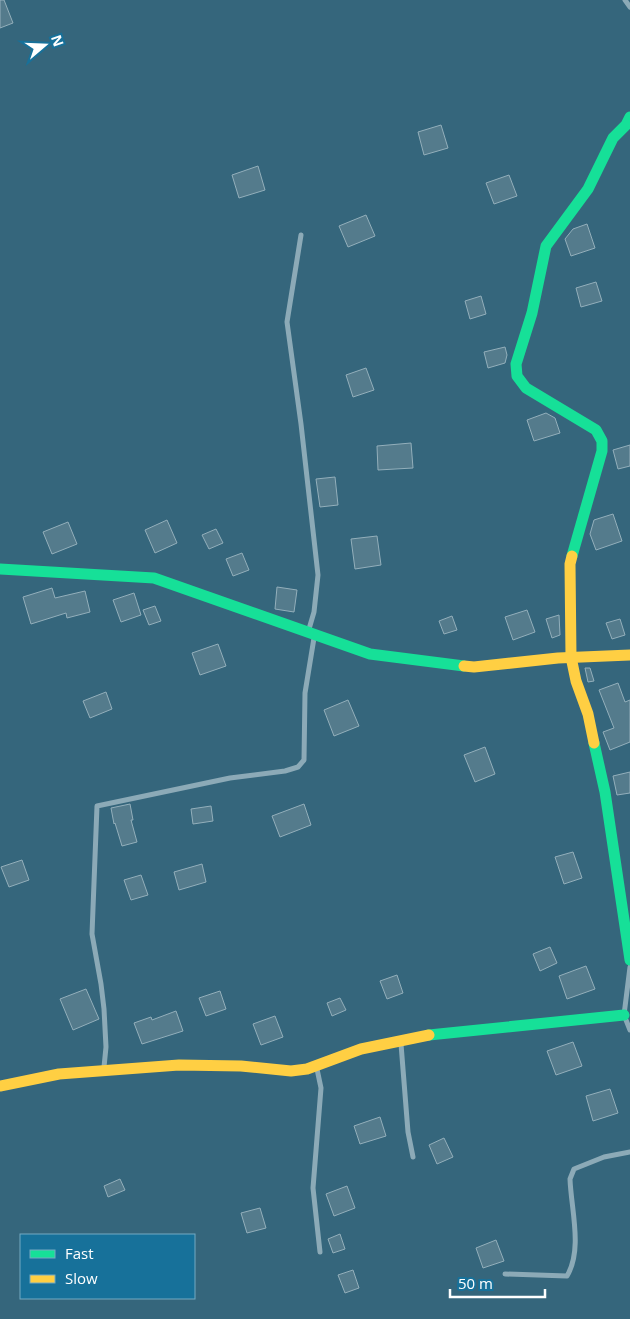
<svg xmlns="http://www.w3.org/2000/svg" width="630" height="1319" font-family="'Open Sans',sans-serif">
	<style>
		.building { fill: #547b8c; stroke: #93afbb }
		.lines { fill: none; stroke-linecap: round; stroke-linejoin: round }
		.street { stroke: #8caab7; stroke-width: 5 }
		.fast { stroke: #16e098; stroke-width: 11 }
		.slow { stroke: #ffcf43; stroke-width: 11 }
	</style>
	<rect width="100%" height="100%" fill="#35667c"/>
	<g class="building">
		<polygon points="0,0 4,0 13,23 0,28"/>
		<polygon points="441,125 448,148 424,155 418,132"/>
		<polygon points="258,166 265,190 239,198 232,175"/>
		<polygon points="509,175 517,196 494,204 486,183"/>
		<polygon points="366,215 375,236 348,247 339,226"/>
		<polygon points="587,224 595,248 571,256 565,239 573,229"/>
		<polygon points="596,282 602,301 581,307 576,288"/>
		<polygon points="481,296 486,314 470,319 465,301"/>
		<polygon points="505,347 507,355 505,363 488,368 484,352"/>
		<polygon points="366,368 374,390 353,397 346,375"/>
		<polygon points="546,413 555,418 560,433 534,441 527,420"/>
		<polygon points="411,443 413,468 378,470 377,446"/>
		<polygon points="630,445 630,466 618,469 613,450"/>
		<polygon points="335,477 338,505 320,507 316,479"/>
		<polygon points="613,514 622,541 596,550 590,534 594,520"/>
		<polygon points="167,520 177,543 155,553 145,530"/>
		<polygon points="68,522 77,544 52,554 43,532"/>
		<polygon points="216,529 223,543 209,549 202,535"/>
		<polygon points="377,536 381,565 355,569 351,539"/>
		<polygon points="242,553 249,570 233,576 226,559"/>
		<polygon points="277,587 297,590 294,612 275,609"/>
		<polygon points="52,588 55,598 85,591 90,612 67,618 66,613 31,624 23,597"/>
		<polygon points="134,593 141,615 121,622 113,600"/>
		<polygon points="155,606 161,621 149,625 143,610"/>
		<polygon points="527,610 535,632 513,640 505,617"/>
		<polygon points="559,615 560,635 552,638 546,619"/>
		<polygon points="452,616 457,630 444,634 439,621"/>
		<polygon points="620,619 625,635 612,639 606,623"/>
		<polygon points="218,644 226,666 200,675 192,653"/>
		<polygon points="585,668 590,668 594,681 588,682"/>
		<polygon points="618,683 625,702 630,700 630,742 610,750 603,732 614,728 599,690"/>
		<polygon points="106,692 112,709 90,718 83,701"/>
		<polygon points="348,700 359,726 334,736 324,710"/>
		<polygon points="485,747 495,774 475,782 464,755"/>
		<polygon points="630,772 630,793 617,795 613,776"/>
		<polygon points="130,804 133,820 131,820 137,842 122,846 115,823 114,824 111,808"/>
		<polygon points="304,804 311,825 280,837 272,816"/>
		<polygon points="211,806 213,821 193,824 191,809"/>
		<polygon points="573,852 582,878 564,884 555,857"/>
		<polygon points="22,860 29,880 9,887 1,867"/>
		<polygon points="202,864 206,882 179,890 174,872"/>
		<polygon points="141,875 148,895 131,900 124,880"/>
		<polygon points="550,947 557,963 540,971 533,954"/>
		<polygon points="586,966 595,989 567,999 559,976"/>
		<polygon points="397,975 403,993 387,999 380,981"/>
		<polygon points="86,989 99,1019 73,1030 60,999"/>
		<polygon points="220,991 226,1009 206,1016 199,998"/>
		<polygon points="340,998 346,1010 332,1016 327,1003"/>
		<polygon points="176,1011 183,1031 142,1044 134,1023 151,1017 152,1020"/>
		<polygon points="275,1016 283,1037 261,1045 253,1024"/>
		<polygon points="573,1042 582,1066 556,1075 547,1051"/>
		<polygon points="610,1089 618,1113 593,1121 586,1096"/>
		<polygon points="380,1117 386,1136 360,1144 354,1126"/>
		<polygon points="444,1138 453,1157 437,1164 429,1145"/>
		<polygon points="120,1179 125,1190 108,1197 104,1186"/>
		<polygon points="347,1186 355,1208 334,1216 326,1194"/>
		<polygon points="260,1208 266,1228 247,1233 241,1213"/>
		<polygon points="340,1234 345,1249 333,1253 328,1239"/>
		<polygon points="496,1240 504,1261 483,1268 476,1248"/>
		<polygon points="353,1270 359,1288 345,1293 338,1275"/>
	</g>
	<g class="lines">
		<g class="street">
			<polyline points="625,0 630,7"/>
			<polyline points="301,235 287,322 301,424 318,575 314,612 309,629"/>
			<polyline points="630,967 624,1015 630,1030"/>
			<polyline points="401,1044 408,1132 413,1157"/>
			<polyline points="104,1067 106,1047 104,1009 101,984 92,934 97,806 230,778 285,771 298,767 304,760 305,693 314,638"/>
			<polyline points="317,1069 321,1088 313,1188 320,1252"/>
			<path d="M505,1274l62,2c16,-27 4,-67 3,-97l4,-10 30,-12 26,-5"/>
		</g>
		<g class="fast">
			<polyline points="572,556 602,451 602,441 596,430 526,388 517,376 516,364 532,313 546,246 588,189 613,138 626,125 630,117"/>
			<polyline points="0,569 154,578 370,654 464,666"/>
			<polyline points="594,743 605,792 630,960"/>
			<polyline points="429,1035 624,1015"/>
		</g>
		<g class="slow">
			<polyline points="572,556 570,564 571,657 576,681 588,714 594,743"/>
			<polyline points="464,666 474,667 558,658 630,655"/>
			<polyline points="0,1086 59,1074 179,1065 241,1066 291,1071 307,1069 361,1049 429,1035"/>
		</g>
	</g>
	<rect x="20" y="1234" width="175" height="65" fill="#17719a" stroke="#74aac2"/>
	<rect x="30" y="1250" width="25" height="8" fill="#16e098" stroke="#74aac2"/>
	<text x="65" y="1259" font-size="15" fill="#ffffff">Fast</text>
	<rect x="30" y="1275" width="25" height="8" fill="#ffcf43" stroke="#74aac2"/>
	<text x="65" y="1284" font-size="15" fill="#ffffff">Slow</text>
	<g transform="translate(45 45) rotate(71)" stroke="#17719a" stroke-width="4" paint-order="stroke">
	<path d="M0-4L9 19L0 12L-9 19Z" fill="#ffffff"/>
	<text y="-8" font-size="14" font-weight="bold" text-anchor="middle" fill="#ffffff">N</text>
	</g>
	<path d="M450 1289v8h95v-8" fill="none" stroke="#ffffff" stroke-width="2.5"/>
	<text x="458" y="1289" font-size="15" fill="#ffffff" stroke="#17719a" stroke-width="4" paint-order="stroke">50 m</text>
</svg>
